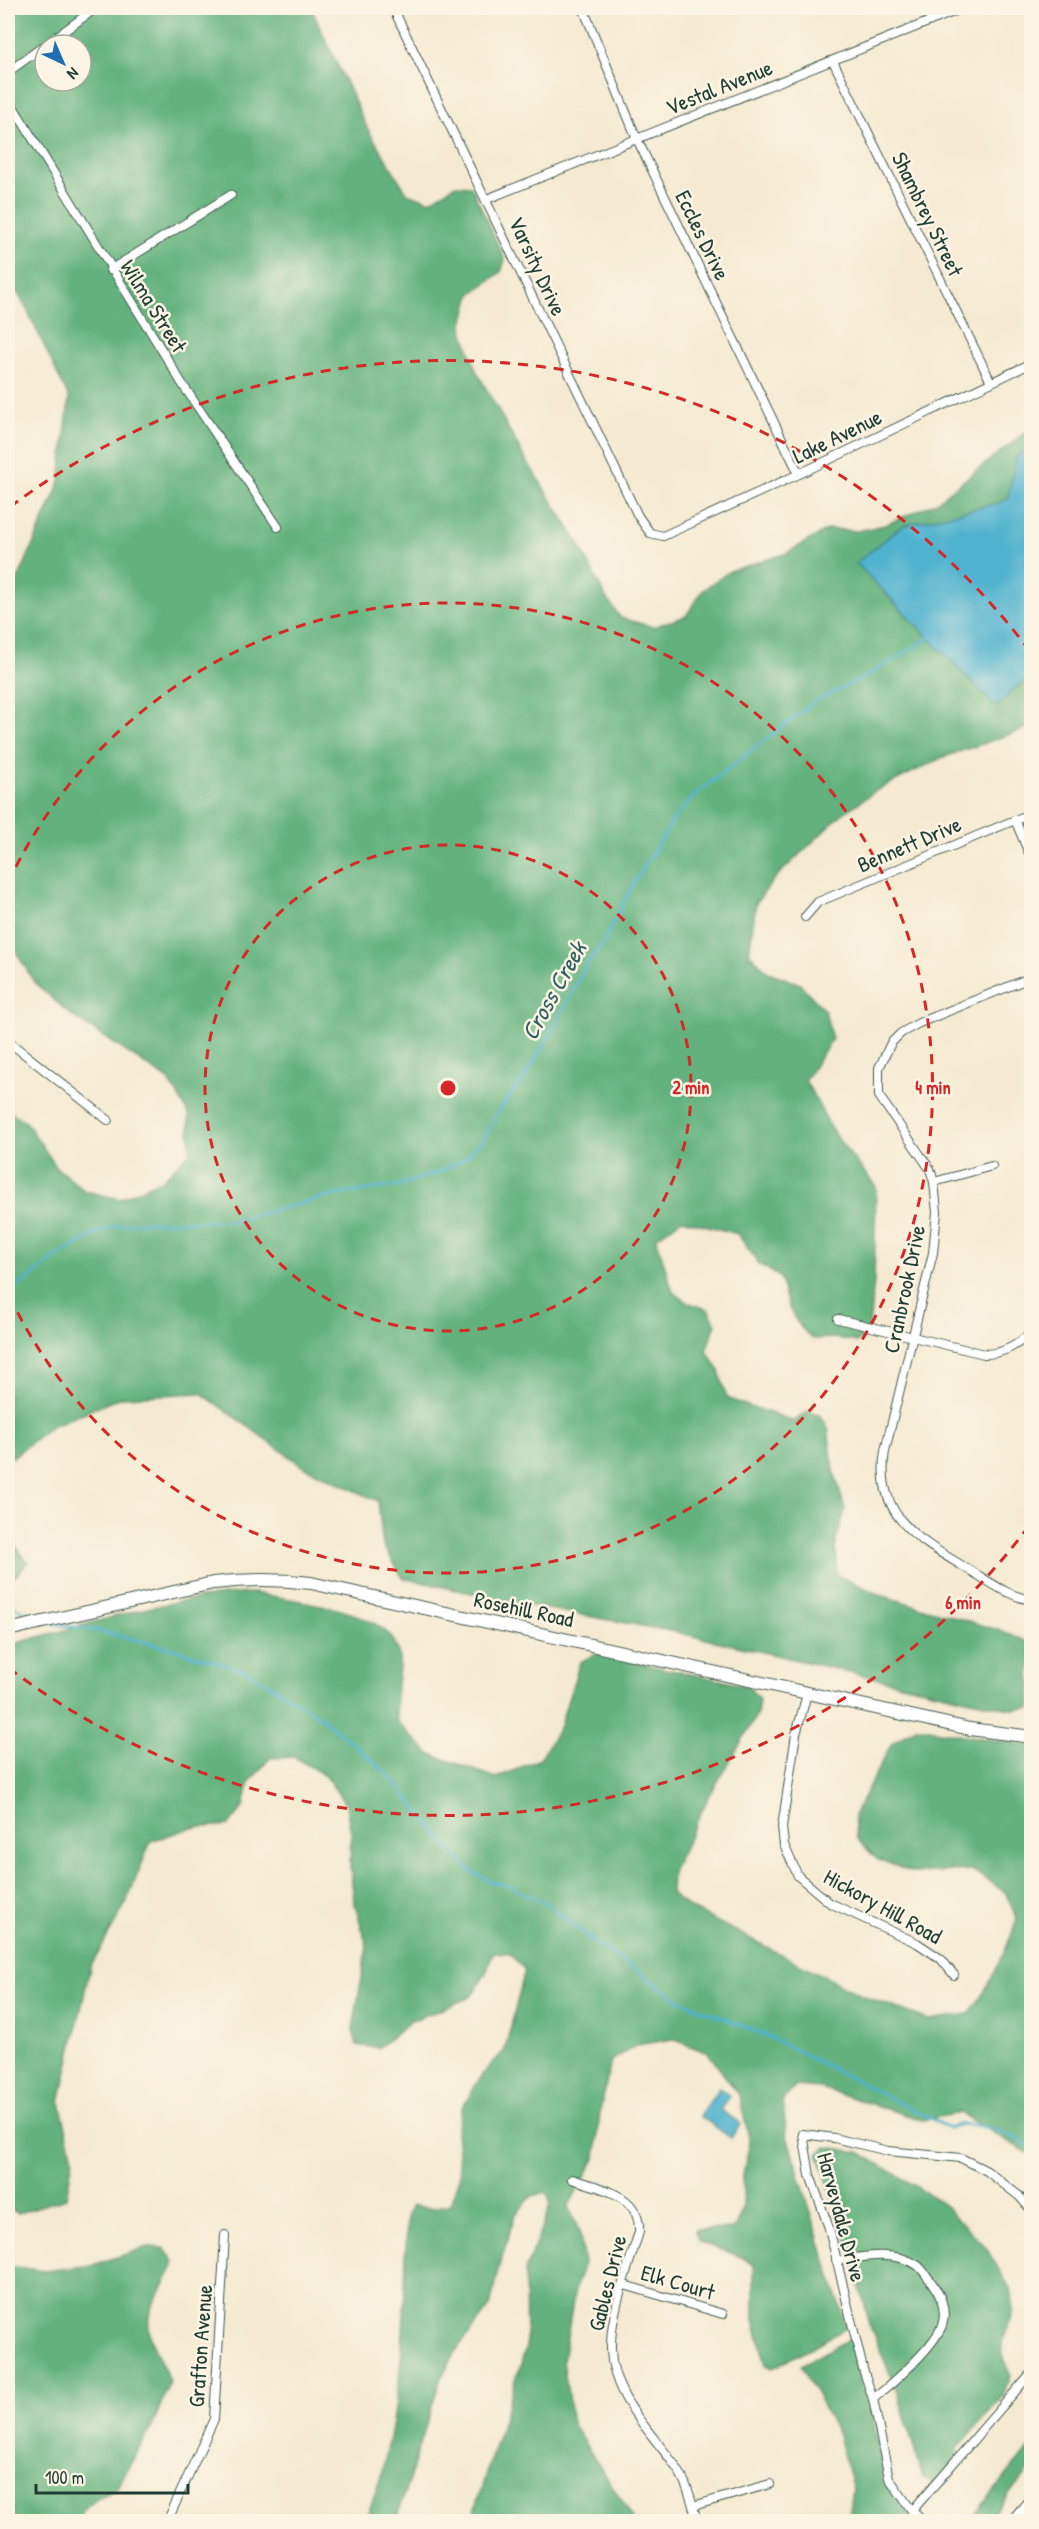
<svg xmlns="http://www.w3.org/2000/svg" width="1039" height="2529" font-family="'Patrick Hand',sans-serif">
	<style>
		.forest { fill: #63b27e; stroke: #417859; stroke-width: 1.5; fill-rule: evenodd }
		.water { fill: #50b2cf; stroke: #387882; stroke-width: 1.5 }
		.lines { fill: none; stroke-linecap: round; stroke-linejoin: round }
		.stream { stroke: #50b2cf; stroke-width: 3 }
		.minor-casing { stroke: #3f574c; stroke-width: 10 }
		.secondary-casing { stroke: #3f574c; stroke-width: 14 }
		.primary-casing { stroke: #3f574c; stroke-width: 16 }
		.minor { stroke: #fff; stroke-width: 8 }
		.secondary { stroke: #fff; stroke-width: 12 }
		.primary { stroke: #fff; stroke-width: 14 }
		.ring { fill: none; stroke: #d62828; stroke-width: 3; stroke-dasharray: 10 8 }
		.labels { text-anchor: middle; stroke-width: 5; stroke-linejoin: round; paint-order: stroke }
		.street-label { font-size: 22px; fill: #1f3d34; stroke: #fcf5e5 }
		.water-label { font-size: 24px; font-style: italic; fill: #2e6062; stroke: #fcf5e5 }
		.centre { fill: #d62828; stroke: #fcf5e5; stroke-width: 3 }
		.ring-label { font-size: 18px; text-anchor: middle; font-weight: bold; fill: #d62828; stroke: #fcf5e5; stroke-width: 5; stroke-linejoin: round; paint-order: stroke }
	</style>
	<rect width="100%" height="100%" fill="#fcf5e5"/>
	<filter id="ink" filterUnits="userSpaceOnUse"><feTurbulence type="fractalNoise" baseFrequency=".0167" numOctaves="2"/><feDisplacementMap in="SourceGraphic" scale="12" xChannelSelector="R" yChannelSelector="G"/><feConvolveMatrix kernelMatrix="1 2 1 2 8 2 1 2 1" color-interpolation-filters="sRGB"/></filter>
	<filter id="wash" filterUnits="userSpaceOnUse"><feTurbulence type="fractalNoise" baseFrequency=".008" numOctaves="4" result="noise"/><feDisplacementMap in="SourceGraphic" scale="24" xChannelSelector="R" yChannelSelector="G"/><feGaussianBlur stdDeviation="1.35" result="paint"/><feColorMatrix in="noise" values="0 0 0 0 0 0 0 0 0 0 0 0 0 0 0 0 0 1.4 0 .05"/><feComposite in="paint" operator="in"/></filter>
	<g filter="url(#wash)">
		<rect width="100%" height="100%" fill="#f5ead1"/>
		<g class="forest">
			<path d="M8,8h303l57,122 39,63 23,8 26,-16 15,1 34,74 -4,12 -30,22 -9,33 14,43 48,87 53,83 29,58 15,20 32,9 33,-11 17,-26 27,-19 55,-17 44,-25 29,2 27,-6 50,-22 96,-75v299l-90,31 -64,32 -36,25 -67,64 -18,24 -7,50 19,19 32,12 25,27 7,28 -27,41 30,55 41,52 -2,95 -6,53 -11,7 -19,-4 -25,1c-22,-18 -26,-35 -33,-62l-21,-13 -21,-30 -56,-15 -26,19 17,54 16,11 19,6 8,15 -10,26 12,18 9,30c22,10 45,14 67,24l14,-11 13,5 7,12 5,39 12,43 -9,30 1,35 43,20 125,37 25,11 1,65 -21,1 -334,-77 -150,-27 -123,-27 -20,-33 -5,-44 -75,-35 -102,-73 -79,4 -71,29 -43,35v-351l18,12 31,46 28,23 35,8 43,-20 27,-27 -1,-38 -20,-34 -98,-65 -37,-33 -22,-37 -4,-3v-346l12,-21 40,-93 9,-84 -42,-88 -19,-34zM45,45h36v36h-36z"/>
			<polygon points="8,1536 28,1562 15,1577 8,1581"/>
			<path d="M254,1593c36,7 123,15 141,50 8,16 2,34 1,51 -1,9 0,19 1,28l33,32 66,24 44,-19 19,-31 21,-66 16,-8 151,32 12,12 -2,17 -49,83 -36,74 -1,22 17,13 173,88 68,25 40,-6c22,-29 36,-60 48,-95l-12,-27 -33,-22 -58,3 -37,-14 -21,-21 -2,-22 15,-30 23,-43 24,-16 115,19v409l-71,-42 -38,7 -101,-32 -26,-2 -12,13 3,34 61,195 -74,40 -7,-3 -12,-45v-56c-16,-12 -38,-13 -56,-24l-3,-10 39,-1 9,-21v-34l7,-32 -11,-47 -31,-42 -35,-14 -36,6 -26,16 -11,50 -4,46 -28,50 11,24 5,32 -9,27 -12,70 9,64 63,97h-164l55,-173 -1,-77 26,-67 -5,-12 -14,4 -17,19 -17,55 -8,37 -32,41 -17,29 -45,144h-31c40,-96 39,-203 42,-306l5,-9 23,2 15,-4 10,-30 -4,-42 6,-24 20,-33 23,-25 20,-80 -16,-17h-16l-7,20 -15,24 -60,24 -33,27 -21,-3 -4,-16 14,-83 -13,-45 -4,-35 1,-34 -5,-27 -20,-29 -32,-19 -24,1 -21,25 -5,23 -15,19 -39,3 -39,13 -26,64 -35,63 -30,134 13,56 -7,40 -48,15 -10,-5v-563c80,-19 162,-50 246,-52z"/>
			<path d="M826,2147l33,5 81,49 45,45 27,46 1,18 -12,39 9,26 -6,20 -46,53c0,17 1,27 -15,38l-20,-8 -26,-88 -26,-61 -24,-91 -29,-84z"/>
			<path d="M148,2247l16,1 10,14c-4,18 -16,30 -23,47 -9,21 10,54 19,72l-18,46 -36,62 -21,11 -13,12 -3,9h-63l-8,-28v-227l37,5 48,-6z"/>
			<polygon points="851,2338 862,2385 870,2402 885,2481 915,2521 840,2521 849,2518 853,2490 838,2435 801,2365"/>
			<polygon points="1031,2445 1031,2468 987,2521 970,2521"/>
		</g>
		<g class="water">
			<polygon points="1031,447 1031,676 1014,689 996,707 856,563 902,526 998,503 1008,499 1016,457"/>
			<polygon points="719,2088 730,2096 721,2110 741,2124 731,2138 700,2116"/>
		</g>
		<g class="lines">
			<g class="stream">
				<polyline points="8,1294 54,1259 94,1234 115,1226 144,1222 233,1221 325,1197 400,1185 441,1171 465,1158 482,1141 498,1112 525,1076 550,1035 584,969 603,943 632,886 676,816 697,793 814,702 861,679 929,638 930,636"/>
				<polyline points="8,1602 14,1607 41,1619"/>
				<path d="M55,1624l39,6 76,18 79,24 73,46 52,44 21,20 60,74 16,15 20,11 13,2 42,19 48,39 85,58 91,37 179,91c23,-11 61,7 83,19"/>
			</g>
		</g>
	</g>
	<g filter="url(#ink)">
		<g class="lines">
			<g class="minor-casing">
				<g id="minor">
					<polyline points="393,8 638,516 650,533 663,536 799,474 1032,363"/>
					<polyline points="583,8 637,139 799,474"/>
					<polyline points="833,61 991,382"/>
					<polyline points="8,72 96,8"/>
					<polyline points="8,98 183,385 278,527"/>
					<polyline points="487,199 963,8"/>
					<polyline points="110,270 231,195"/>
					<polyline points="1015,820 1032,860"/>
					<polyline points="805,917 818,902 1032,813"/>
					<path d="M1032,977l-113,46 -18,10 -10,10 -12,25v28l51,73 4,13 3,30 -4,41 -48,198c-11,69 38,91 88,121 18,11 37,25 59,28"/>
					<polyline points="8,1041 108,1120"/>
					<polyline points="934,1182 992,1166"/>
					<path d="M838,1319l146,35c20,0 33,-9 48,-22"/>
					<polyline points="807,1694 796,1734 782,1827 784,1845 798,1876 830,1903 917,1943 941,1959 954,1975"/>
					<path d="M572,2179c29,10 69,15 67,53 -10,33 -29,82 -28,116 0,49 41,84 67,122 10,15 15,34 19,52"/>
					<path d="M836,2261c26,-4 58,-11 81,4 6,4 11,13 15,18 8,11 14,25 11,39 -5,22 -52,63 -70,77"/>
					<polyline points="624,2285 723,2314"/>
					<polyline points="693,2506 770,2484"/>
					<polyline points="912,2511 1032,2372"/>
					<polyline points="167,2522 214,2419 225,2235"/>
					<polyline points="924,2522 912,2511 889,2478 873,2399 863,2369 829,2228 810,2175 803,2134 834,2138 888,2151 961,2158 987,2171 1019,2196 1032,2211"/>
				</g>
			</g>
			<g class="secondary-casing">
				<path id="secondary" d="M8,1630l205,-47c33,-4 65,-4 98,0l659,146 62,8"/>
			</g>
			<g class="primary-casing">
				<polyline id="primary" points="1014,2522 1032,2501"/>
			</g>
			<use href="#minor" class="minor"/>
			<use href="#secondary" class="secondary"/>
			<use href="#primary" class="primary"/>
		</g>
	</g>
	<g class="ring">
		<circle cx="448" cy="1088" r="243"/>
		<path d="M8 883A485 485 0 1 1 8 1293"/>
		<path d="M1029 1526A728 728 0 0 1 10 1669M10 507A728 728 0 0 1 1029 650"/>
	</g>
	<g class="labels">
		<g class="street-label">
			<text transform="translate(719 87) rotate(-22)" y="8">Vestal Avenue</text>
			<text transform="translate(928 214) rotate(64)" y="8">Shambrey Street</text>
			<text transform="translate(703 235) rotate(64)" y="8">Eccles Drive</text>
			<text transform="translate(538 266) rotate(65)" y="8">Varsity Drive</text>
			<text transform="translate(154 306) rotate(58)" y="8">Wilma Street</text>
			<text transform="translate(837 436) rotate(-26)" y="8">Lake Avenue</text>
			<text transform="translate(909 844) rotate(-23)" y="8">Bennett Drive</text>
			<text transform="translate(904 1289) rotate(-78)" y="8">Cranbrook Drive</text>
			<text transform="translate(524 1609) rotate(12)" y="8">Rosehill Road</text>
			<text transform="translate(883 1906) rotate(29)" y="8">Hickory Hill Road</text>
			<text transform="translate(842 2217) rotate(75)" y="8">Harveydale Drive</text>
			<text transform="translate(678 2282) rotate(16)" y="8">Elk Court</text>
			<text transform="translate(607 2283) rotate(-76)" y="8">Gables Drive</text>
			<text transform="translate(200 2346) rotate(-86)" y="8">Grafton Avenue</text>
		</g>
		<g class="water-label">
			<text transform="translate(554 991) rotate(-61)" y="8">Cross Creek</text>
		</g>
	</g>
	<circle cx="448" cy="1088" r="9" class="centre"/>
	<g class="ring-label">
		<text x="691" y="1094">2 min</text>
		<text x="933" y="1094">4 min</text>
		<text x="963" y="1609">6 min</text>
	</g>
	<rect width="1039" height="2529" fill="none" stroke="#fcf5e5" stroke-width="30"/>
	<g transform="translate(63 63) rotate(136)"><circle r="28" fill="#fcf5e5" stroke="#a4ab9e" stroke-width="1.5"/>
	<path d="M0-4.5L10 22L0 15L-10 22Z" fill="#1f6fb2"/>
	<text y="-9" font-size="16" font-weight="bold" text-anchor="middle" fill="#1f3d34">N</text>
	</g>
	<path d="M36 2484v9h152v-9" fill="none" stroke="#1f3d34" stroke-width="3"/>
	<text x="45" y="2484" font-size="18" fill="#1f3d34" stroke="#fcf5e5" stroke-width="4.5" paint-order="stroke">100 m</text>
</svg>
